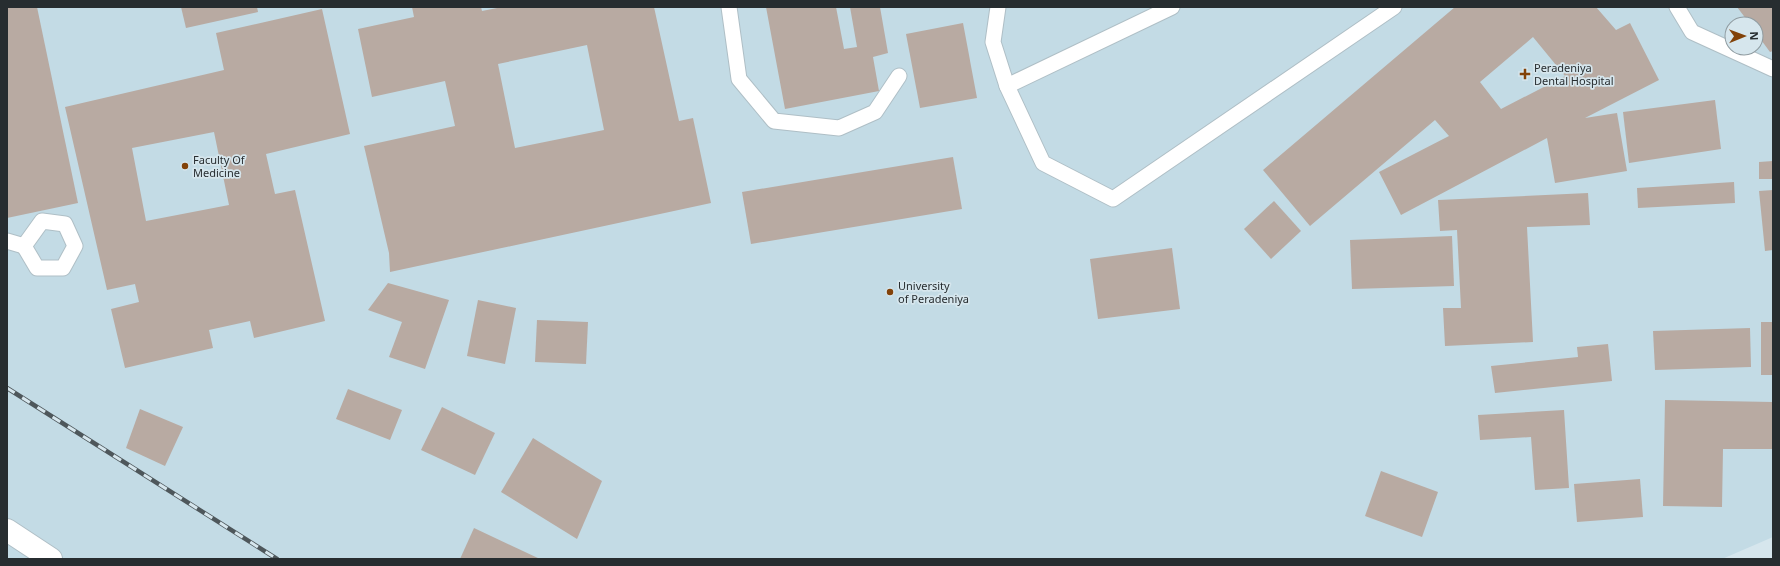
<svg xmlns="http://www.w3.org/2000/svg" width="1780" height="566" font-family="'Noto Sans',sans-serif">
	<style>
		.built { fill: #c3dbe5; fill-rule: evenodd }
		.building { fill: #b8aaa2; fill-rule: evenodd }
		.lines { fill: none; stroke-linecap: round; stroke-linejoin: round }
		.lane-casing { stroke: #afbfc6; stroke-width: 17 }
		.street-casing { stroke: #afbfc6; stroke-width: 24 }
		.lane { stroke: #fff; stroke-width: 15 }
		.street { stroke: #fff; stroke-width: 22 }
		.rail-casing { stroke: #4e575b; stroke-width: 4.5 }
		.rail { stroke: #d6e6ed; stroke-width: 3; stroke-dasharray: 9; stroke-linecap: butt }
		.poi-dot { fill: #824209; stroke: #d6e6ed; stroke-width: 1.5 }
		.labels { text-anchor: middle; stroke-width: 3.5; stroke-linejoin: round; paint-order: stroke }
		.poi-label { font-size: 11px; fill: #272d30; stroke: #d6e6ed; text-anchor: start }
	</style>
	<rect width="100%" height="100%" fill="#d6e6ed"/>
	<path class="built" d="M7,7h1766v530l-51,22h-1715zM1732,24h24v24h-24z"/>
	<g class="building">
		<polygon points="7,7 37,7 78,203 7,218"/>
		<polygon points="181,7 257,7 258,12 186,28"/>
		<path d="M412,7h69l1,4 20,-4h152l25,114 14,-3 18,85 -321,69 -1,-19 -25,-107 91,-20 -10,-45 -73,16 -14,-68 56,-12zM587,45l17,85 -89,18 -17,-84z"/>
		<polygon points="766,7 836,7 844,49 857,47 850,7 880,7 888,53 873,57 879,91 785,109"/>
		<path d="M1455,7h141l20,23 14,-7 29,57 -74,38 32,-5 10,58 -72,12 -8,-45 -146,77 -22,-43 70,-36 -14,-16 -125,106 -47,-56zM1533,37l32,39 -64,33 -21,-27z"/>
		<polygon points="1737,7 1773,7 1773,51 1770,52 1756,33 1756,24 1750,24"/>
		<path d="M322,9l28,125 -84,20 9,40 20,-4 30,131 -71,17 -4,-17 -41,9 4,18 -88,20 -14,-59 28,-7 -4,-18 -28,6 -42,-183 159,-37 -8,-37zM214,132l15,73 -83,16 -14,-73z"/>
		<polygon points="963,23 977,98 920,108 906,34"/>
		<polygon points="1715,100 1721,149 1629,163 1623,112"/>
		<polygon points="953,157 962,209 751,244 742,192"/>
		<polygon points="1773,161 1773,179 1759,179 1759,162"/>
		<polygon points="1734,182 1735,203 1638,208 1637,188"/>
		<polygon points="1773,190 1773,250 1765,251 1759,191"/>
		<polygon points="1588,193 1590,225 1527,227 1533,342 1445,346 1443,308 1461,308 1457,230 1440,231 1438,200"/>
		<polygon points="1274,201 1301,231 1271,259 1244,229"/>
		<polygon points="1452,236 1454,286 1352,289 1350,240"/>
		<polygon points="1172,248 1180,309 1098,319 1090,259"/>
		<polygon points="388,283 449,300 425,369 389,357 402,322 368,310"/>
		<polygon points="478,300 516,308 505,364 467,356"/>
		<polygon points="537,320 588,322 586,364 535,362"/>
		<rect x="1761" y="322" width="12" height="53"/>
		<polygon points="1750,328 1751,367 1655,370 1653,331"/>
		<polygon points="1608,344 1612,381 1495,393 1491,366 1578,357 1577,347"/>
		<polygon points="348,389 402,410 390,440 336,419"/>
		<polygon points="1665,400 1773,402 1773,449 1723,449 1722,507 1663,506"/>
		<polygon points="442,407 495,433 475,475 421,450"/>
		<polygon points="140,409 183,427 165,466 126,448"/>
		<polygon points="1564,410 1569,488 1535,490 1531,437 1480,440 1478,415"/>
		<polygon points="533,438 602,481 577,539 501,492"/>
		<polygon points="1381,471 1438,492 1422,537 1365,516"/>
		<polygon points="1640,479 1643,517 1577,522 1574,484"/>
		<polygon points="474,528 540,559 460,559"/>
	</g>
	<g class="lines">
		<g class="lane-casing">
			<g id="lane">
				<polyline points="729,7 739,79 774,121 839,128 875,112 899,76"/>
				<polyline points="998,7 993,42 1007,86 1043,163 1113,199 1394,7"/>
				<polyline points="1677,7 1692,32 1773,69"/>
				<polyline points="1007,86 1172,7"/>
				<polygon points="42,221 65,224 75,246 63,268 37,268 24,246"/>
				<polyline points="7,241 24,246"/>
			</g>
		</g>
		<g class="street-casing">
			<polyline id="street" points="7,530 51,559"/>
		</g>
		<use href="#lane" class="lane"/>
		<use href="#street" class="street"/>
		<g class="rail-casing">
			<polyline id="rail" points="7,388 277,559"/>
		</g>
		<use href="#rail" class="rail"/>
	</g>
	<g class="poi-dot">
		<path d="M1523 68h4v4h4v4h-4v4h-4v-4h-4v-4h4z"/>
		<circle cx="185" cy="166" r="4"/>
		<circle cx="890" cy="292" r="4"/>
	</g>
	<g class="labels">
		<g class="poi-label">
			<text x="1534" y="72">Peradeniya<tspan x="1534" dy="13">Dental Hospital</tspan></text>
			<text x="193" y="164">Faculty Of<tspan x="193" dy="13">Medicine</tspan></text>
			<text x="898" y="290">University<tspan x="898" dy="13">of Peradeniya</tspan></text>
		</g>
	</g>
	<rect width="1780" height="566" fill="none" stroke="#272d30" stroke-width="16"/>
	<g transform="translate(1744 36) rotate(89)"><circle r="19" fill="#d6e6ed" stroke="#909ca1"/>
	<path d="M0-3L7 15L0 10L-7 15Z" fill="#824209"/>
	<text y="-6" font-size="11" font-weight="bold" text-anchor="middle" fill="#272d30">N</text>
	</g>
</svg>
